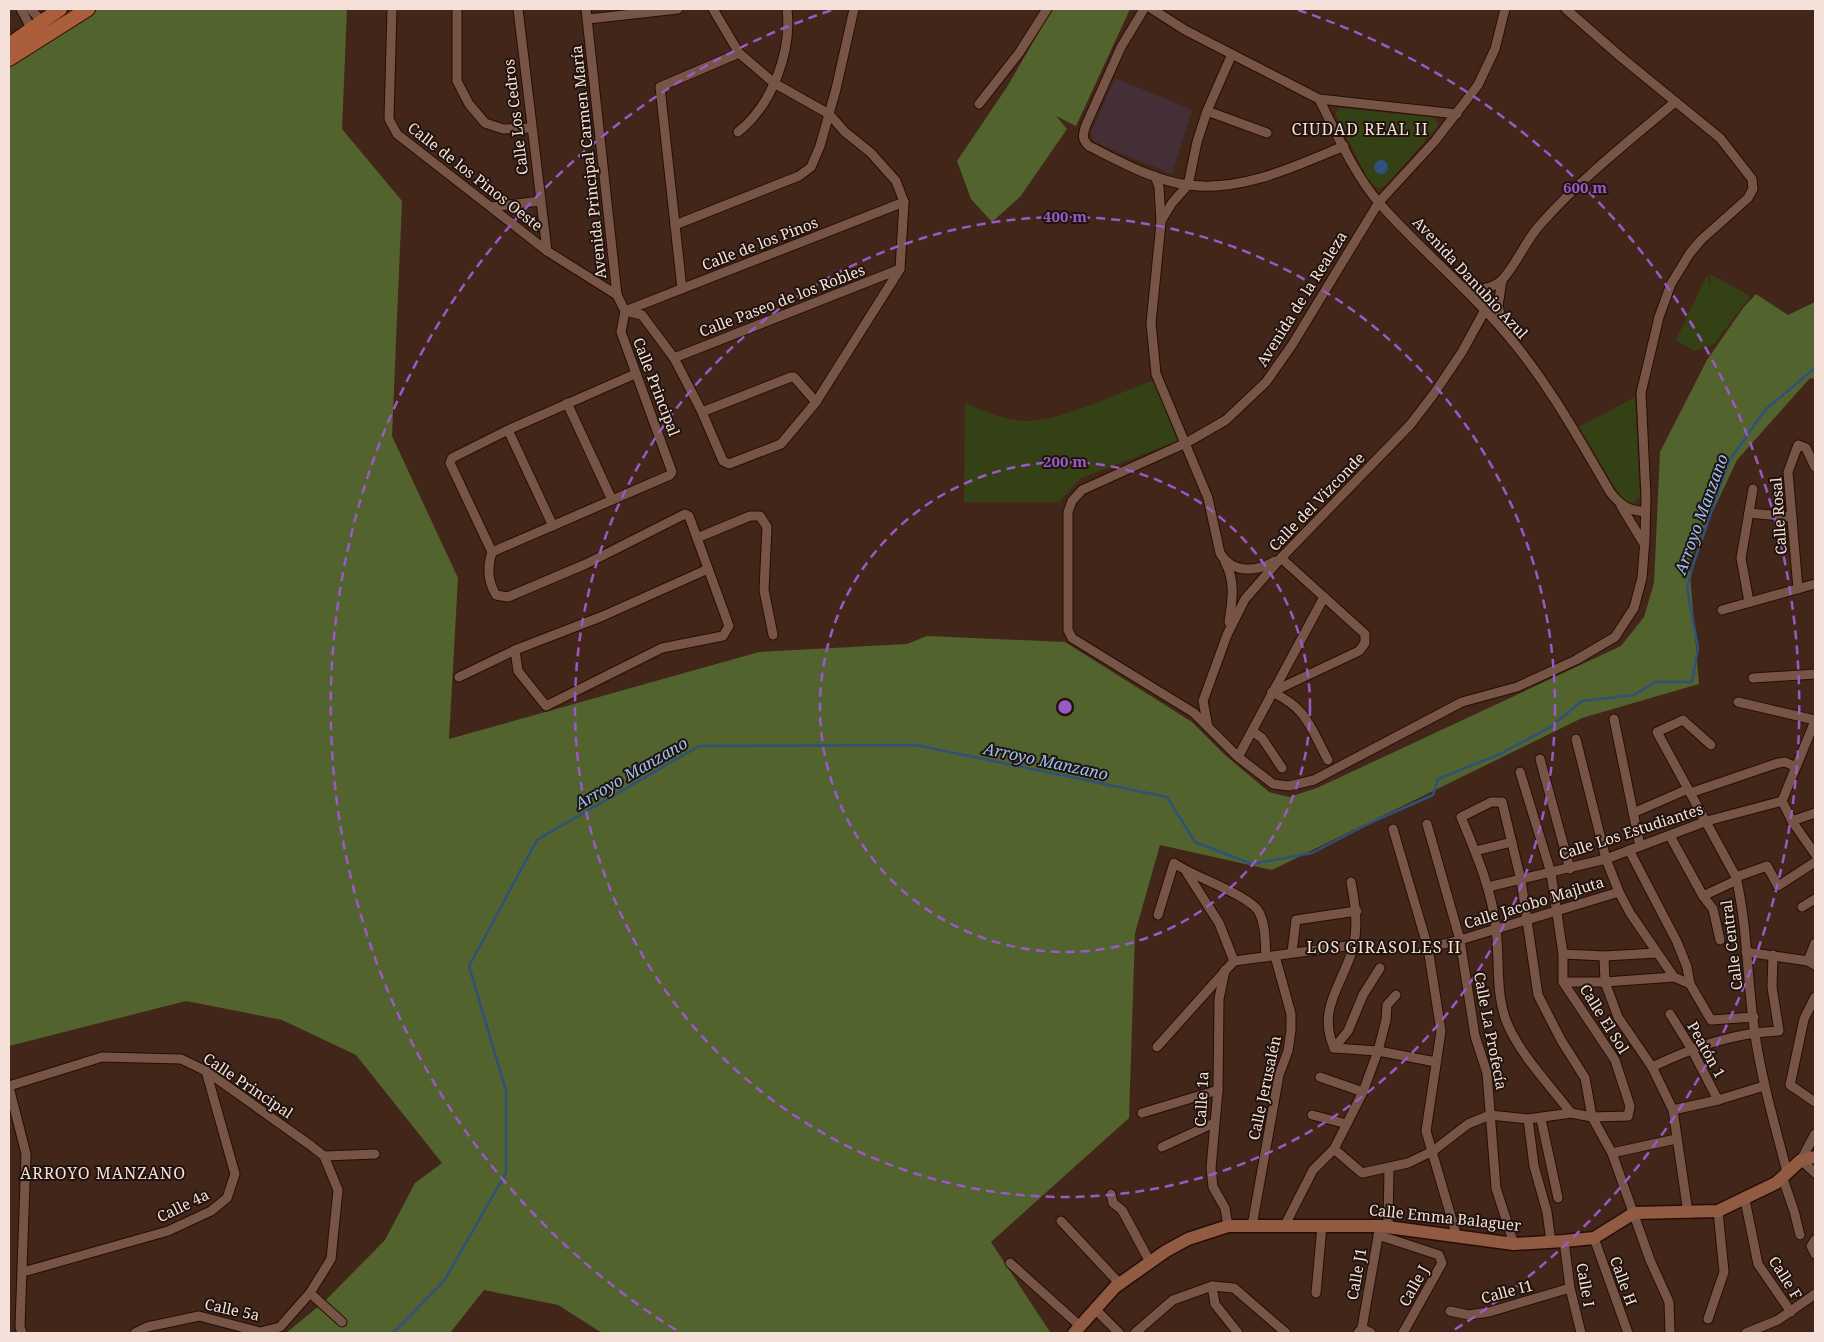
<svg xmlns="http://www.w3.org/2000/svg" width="1824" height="1342" font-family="'Noto Serif',serif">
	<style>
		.education { fill: #432f35 }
		.green { fill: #344115 }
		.forest { fill: #52632d }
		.water { fill: #2f517b }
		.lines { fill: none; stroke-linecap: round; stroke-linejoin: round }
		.stream { stroke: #2f517b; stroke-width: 2.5 }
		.street-casing { stroke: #280d04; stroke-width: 11 }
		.secondary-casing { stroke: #280d04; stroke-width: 15 }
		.primary-casing { stroke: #280d04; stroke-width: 16 }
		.street { stroke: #765547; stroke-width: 9 }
		.secondary { stroke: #915a42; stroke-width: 12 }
		.primary { stroke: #ab5e3c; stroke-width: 14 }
		.ring { fill: none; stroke: #9a59c6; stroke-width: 2.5; stroke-dasharray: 9 6 }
		.labels { text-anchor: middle; stroke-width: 4; stroke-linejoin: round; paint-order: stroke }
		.street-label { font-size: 15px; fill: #f5e1d9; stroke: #20130d }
		.neighbourhood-label { font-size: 16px; letter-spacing: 1px; fill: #f5e1d9; stroke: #20130d }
		.water-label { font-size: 16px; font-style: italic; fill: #97c1f6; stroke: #20130d }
		.centre { fill: #9a59c6; stroke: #20130d; stroke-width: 2.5 }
		.ring-label { font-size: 15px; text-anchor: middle; font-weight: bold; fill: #9a59c6; stroke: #20130d; stroke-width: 4; stroke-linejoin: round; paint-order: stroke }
	</style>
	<rect width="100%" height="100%" fill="#43261a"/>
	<polygon class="education" points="1115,78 1192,110 1172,174 1115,151 1095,142 1092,137 1091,132"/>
	<g class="green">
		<polygon points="1340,108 1431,117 1436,120 1438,126 1387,184 1379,189 1370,183 1336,116 1336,112"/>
		<polygon points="1710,274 1750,296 1715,343 1694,351 1676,340 1707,275 1711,289"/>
		<path d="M1156,379l22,62 -97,37 -22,24h-95l1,-99c18,8 39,17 59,18 32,2 100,-30 132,-42z"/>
		<polygon points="1635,397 1640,497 1633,504 1621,498 1579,427"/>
	</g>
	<g class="forest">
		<polygon points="72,9 347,9 342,129 402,201 392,436 458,578 449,739 759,652 907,644 927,636 1065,642 1192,722 1225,755 1269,792 1289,797 1317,788 1621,646 1644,617 1654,583 1660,452 1707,360 1743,308 1756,294 1788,315 1815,302 1815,379 1810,378 1737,460 1689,562 1699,684 1582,718 1272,870 1160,845 1135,933 1129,1118 991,1242 1050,1332 1047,1333 602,1333 558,1305 484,1290 450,1333 286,1333 325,1301 385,1240 415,1183 442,1163 356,1055 282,1020 186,1001 9,1046 9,54"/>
		<polygon points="1052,9 1130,9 1076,126 1056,116 1067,129 1020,197 992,222 971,199 957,161 1007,87"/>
	</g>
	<circle class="water" cx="1381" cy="167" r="7"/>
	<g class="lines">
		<polyline class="stream" points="393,1333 444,1281 506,1173 506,1091 469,966 537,840 699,746 916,745 1167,797 1195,842 1252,864 1312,853 1372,822 1433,795 1438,779 1500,754 1549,728 1582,701 1634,695 1655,682 1692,682 1698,648 1687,588 1693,565 1729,461 1765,410 1815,368"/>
		<g class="street-casing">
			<g id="street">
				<polyline points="21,9 32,30"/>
				<polyline points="31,9 42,22"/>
				<polyline points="392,9 389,119 397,134 547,251 617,295"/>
				<polyline points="457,9 457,81 469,104 485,123 503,129 531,128"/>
				<polyline points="518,9 547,251"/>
				<polyline points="586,9 617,295 625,311"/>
				<path d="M1144,9l-23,38 -35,78c-3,9 -5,14 3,21 30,15 65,35 100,39 53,7 107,-19 155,-39"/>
				<polyline points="1152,9 1185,30 1319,99 1457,114"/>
				<polyline points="1505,9 1495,49 1478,85 1435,141 1379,202 1292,345 1266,382 1226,420 1186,443 1082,490 1072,501 1068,512 1068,630 1072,638 1194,713 1238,757 1273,784 1289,786 1314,780 1462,702 1517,687 1576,660 1615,637 1634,608 1642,578 1645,539 1646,497 1641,393 1659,317 1671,284 1690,253 1701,240 1748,198 1753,189 1752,179 1720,138 1622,58 1566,9"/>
				<polyline points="588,19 678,9"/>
				<path d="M1319,99c18,35 35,75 61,105 39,44 85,82 124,127 42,48 74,106 106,161 11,14 18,18 35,20"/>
				<polyline points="979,104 1019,53 1047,9"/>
				<polyline points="1207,111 1267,133"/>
				<path d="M738,132c34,-27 54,-80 49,-123"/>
				<path d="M1155,176l4,11 2,36 -10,100 5,51 52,124 12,55c12,21 36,19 55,8"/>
				<polyline points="491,207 540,201"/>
				<polyline points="1161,221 1172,203 1188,185 1197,142 1207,111 1232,54"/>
				<polyline points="675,225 799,176 811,167 820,146 836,89 854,9"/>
				<polyline points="1502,280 1498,306 1503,326"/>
				<path d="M1462,287c13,3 29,3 40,-7 14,-15 23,-38 37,-54 40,-46 89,-84 136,-124"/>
				<polyline points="682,289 660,87 739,53"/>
				<polyline points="625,311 642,315 674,358 702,412 723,461 729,464 781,444 816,402 900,269 904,202 896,181 871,153 845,132 829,114 774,83 739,53 713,9"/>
				<polyline points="625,311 904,202"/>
				<polyline points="674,358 900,269"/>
				<polyline points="567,403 612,500"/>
				<polyline points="702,412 791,377 794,377 816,402"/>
				<polyline points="508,430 553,526"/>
				<polyline points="1621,506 1644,544"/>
				<polyline points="1749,513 1792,517"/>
				<polyline points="697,538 750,516 760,516 767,527 764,590 773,635"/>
				<polyline points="492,552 670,475 672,472 621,332 625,311"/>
				<path d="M1225,562c11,19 7,40 4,60"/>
				<polyline points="1798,589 1788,472 1798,445 1806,448 1815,467"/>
				<polyline points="1749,602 1741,558 1753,489"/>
				<polyline points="1722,610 1815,584"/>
				<path d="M515,650l3,21 28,35 116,-58 61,-12 6,-10 -40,-110 -4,-2 -99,50 -78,33 -12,-2c-8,-13 -9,-28 -4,-43l-42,-89 2,-5 56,-28 127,-56"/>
				<polyline points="459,677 515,650 603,616 708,569"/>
				<polyline points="1753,678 1815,674"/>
				<polyline points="1272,692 1359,651 1365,643 1365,634 1281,558"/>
				<path d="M1272,692c36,17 38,35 56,68"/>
				<polyline points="1738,702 1815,720"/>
				<polyline points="1614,719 1640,846"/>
				<polyline points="1815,721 1782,801 1792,821 1815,854"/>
				<polyline points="1208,727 1203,701 1227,635 1245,599 1281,558 1410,425 1433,395 1462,352 1485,310"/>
				<polyline points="1252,731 1262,738 1282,768"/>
				<polyline points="1576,739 1606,859 1619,892 1630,913 1674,977 1690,984"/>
				<path d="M1711,745l-28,-25 -26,12 79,145c12,52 11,105 19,158 7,46 20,91 32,137"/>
				<polyline points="1238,757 1324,597"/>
				<polyline points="1540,759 1570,869"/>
				<polyline points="1690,793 1778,763 1785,762 1796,767"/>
				<polyline points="1633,813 1688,789"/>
				<polyline points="1792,821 1815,813"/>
				<polyline points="1427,824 1460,940 1475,1036 1487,1073 1496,1188 1514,1244"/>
				<polyline points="1393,829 1428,948 1441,1031 1426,1131 1457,1237"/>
				<polyline points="1670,836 1703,896 1737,880"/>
				<polyline points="1629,850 1677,942 1687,967 1690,984 1711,1020 1754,1017"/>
				<polyline points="1475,851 1512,842"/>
				<polyline points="1187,873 1219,923 1234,961"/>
				<polyline points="1736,877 1767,866 1778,886 1815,862"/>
				<polyline points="1488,887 1606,859 1707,821 1782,801"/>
				<polyline points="1703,896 1713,909 1720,940"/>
				<polyline points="1802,907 1815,899"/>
				<path d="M1158,915l16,-52c19,14 76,32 85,49 7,14 6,30 7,45"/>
				<polyline points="1428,948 1460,940 1619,892"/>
				<polyline points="1292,952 1296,920 1357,911"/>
				<polyline points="1746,952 1808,961 1815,965"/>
				<polyline points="1563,954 1604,956 1657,953"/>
				<polyline points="1604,956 1605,982 1618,1017 1652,1067 1673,1110 1688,1213"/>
				<polyline points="1808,961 1815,943"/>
				<polyline points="1225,970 1219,999 1218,1090 1211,1168 1213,1187 1225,1208 1228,1226"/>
				<polyline points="1563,982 1605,982 1674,977"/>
				<polyline points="1815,997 1804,1019 1790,1085 1815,1102"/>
				<polyline points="1670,1014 1691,1048 1718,1100"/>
				<polyline points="1157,1047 1234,961 1354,945"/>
				<path d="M1334,1048c-18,-41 11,-66 20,-104 4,-21 1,-41 -3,-62"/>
				<polyline points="1334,1048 1378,1051 1436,1062"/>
				<polyline points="1334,1048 1348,1031 1363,995 1380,968"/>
				<path d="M1652,1067c42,-20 80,-34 127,-36l-7,-44 1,-32"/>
				<polyline points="1320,1077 1363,1092"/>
				<polyline points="9,1086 102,1057 181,1059 206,1071 310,1145 324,1156 338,1190 331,1259 310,1293 280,1327 260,1332 199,1316 147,1327 135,1333"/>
				<polyline points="9,1087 26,1154 20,1327 22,1333"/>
				<polyline points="1673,1110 1718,1100 1764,1086"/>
				<polyline points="1142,1113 1218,1090"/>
				<path d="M1571,1113c-21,-28 -50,-57 -64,-90 -12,-30 -7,-62 -11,-94 -4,-39 -20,-76 -35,-112l30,-15h11l19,78 17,115 23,45 24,38 7,39 20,36 38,107 19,42 1,31"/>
				<polyline points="1312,1115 1347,1124"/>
				<polyline points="1528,1119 1534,1166 1547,1212 1551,1242"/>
				<polyline points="1541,1119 1558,1198"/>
				<polyline points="1815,1134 1801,1160 1815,1173"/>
				<polyline points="1162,1147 1214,1123"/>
				<polyline points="1334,1149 1362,1173 1408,1163 1433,1151 1468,1124 1490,1115 1528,1119 1571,1113 1592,1117 1628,1116 1630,1106 1615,1060 1563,982 1563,954 1551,873 1520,772"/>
				<polyline points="1612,1153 1676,1139"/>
				<polyline points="324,1156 375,1154"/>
				<polyline points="1782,1176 1794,1211 1800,1235"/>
				<polyline points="1111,1194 1113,1203 1122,1210 1150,1262"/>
				<polyline points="1745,1200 1758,1264 1791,1312"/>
				<polyline points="1061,1221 1120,1284"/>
				<polyline points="1285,1225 1313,1170 1334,1149 1363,1092 1378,1051 1386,1020 1387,1005 1396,995"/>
				<polyline points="1252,1226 1279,1075 1288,1051 1291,1030 1291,1014 1275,956"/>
				<polyline points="1388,1227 1389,1168"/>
				<polyline points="1378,1235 1439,1255 1442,1263 1403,1333"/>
				<polyline points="1594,1238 1628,1333"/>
				<polyline points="1815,1240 1811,1246 1815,1254"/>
				<polyline points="1564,1241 1570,1288 1581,1333"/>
				<polyline points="1010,1263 1080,1326"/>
				<polyline points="23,1272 168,1231 211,1211 227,1198 235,1174 206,1071"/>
				<polyline points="1212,1286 1215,1304 1238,1333"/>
				<polyline points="310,1293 342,1322"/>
				<polyline points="1316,1293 1322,1226"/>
				<polyline points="1095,1309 1119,1333"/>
				<polyline points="1450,1311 1468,1315 1489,1312 1570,1288"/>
				<polyline points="1708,1319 1724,1272 1718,1211"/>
				<polyline points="1362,1328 1371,1333"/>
				<polyline points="1135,1333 1173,1300 1212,1286 1234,1288 1286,1333"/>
				<polyline points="1358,1333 1362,1328 1379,1231"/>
				<polyline points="1746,1333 1778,1320 1815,1294"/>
			</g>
		</g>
		<g class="secondary-casing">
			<polyline id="secondary" points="1074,1333 1115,1287 1166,1251 1188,1239 1228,1226 1380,1226 1514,1244 1564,1241 1594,1238 1634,1213 1718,1211 1776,1183 1801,1160 1815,1157"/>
		</g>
		<g class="primary-casing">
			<g id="primary">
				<polyline points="9,45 60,9"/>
				<polyline points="9,59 88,9"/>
			</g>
		</g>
		<use href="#street" class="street"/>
		<use href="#secondary" class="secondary"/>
		<use href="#primary" class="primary"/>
	</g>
	<g class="ring">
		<circle cx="1065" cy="707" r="245"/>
		<circle cx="1065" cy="707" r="490"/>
		<path d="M676 1330A735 735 0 0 1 832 10M1298 10A735 735 0 0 1 1454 1330"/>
	</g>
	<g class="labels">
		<g class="street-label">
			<text transform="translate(516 117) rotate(-97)" y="5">Calle Los Cedros</text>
			<text transform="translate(589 162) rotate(-96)" y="5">Avenida Principal Carmen María</text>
			<text transform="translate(475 177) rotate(38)" y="5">Calle de los Pinos Oeste</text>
			<text transform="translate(760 244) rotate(-21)" y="5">Calle de los Pinos</text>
			<text transform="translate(1470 278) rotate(47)" y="5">Avenida Danubio Azul</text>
			<text transform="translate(1302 299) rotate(-58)" y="5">Avenida de la Realeza</text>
			<text transform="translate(782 301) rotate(-21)" y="5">Calle Paseo de los Robles</text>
			<text transform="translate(656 387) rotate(69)" y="5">Calle Principal</text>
			<text transform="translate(1317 502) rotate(-46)" y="5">Calle del Vizconde</text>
			<text transform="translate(1779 516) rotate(-94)" y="5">Calle Rosal</text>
			<text transform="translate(1631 832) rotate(-18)" y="5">Calle Los Estudiantes</text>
			<text transform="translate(1534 903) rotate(-17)" y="5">Calle Jacobo Majluta</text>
			<text transform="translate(1732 945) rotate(-97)" y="5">Calle Central</text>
			<text transform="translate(1604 1019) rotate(58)" y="5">Calle El Sol</text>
			<text transform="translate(1490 1031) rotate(79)" y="5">Calle La Profecía</text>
			<text transform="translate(1706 1050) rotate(61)" y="5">Peatón 1</text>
			<text transform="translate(248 1086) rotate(34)" y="5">Calle Principal</text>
			<text transform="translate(1265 1088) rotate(-78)" y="5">Calle Jerusalén</text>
			<text transform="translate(1202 1099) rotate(-87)" y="5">Calle 1a</text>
			<text transform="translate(183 1206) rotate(-26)" y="5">Calle 4a</text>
			<text transform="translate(1445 1218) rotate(6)" y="5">Calle Emma Balaguer</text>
			<text transform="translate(1357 1274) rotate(-80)" y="5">Calle J1</text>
			<text transform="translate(1785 1278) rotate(58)" y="5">Calle F</text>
			<text transform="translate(1623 1281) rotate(70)" y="5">Calle H</text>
			<text transform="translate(1585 1285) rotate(80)" y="5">Calle I</text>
			<text transform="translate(1414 1286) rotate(-61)" y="5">Calle J</text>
			<text transform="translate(1507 1292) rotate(-15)" y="5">Calle I1</text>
			<text transform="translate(232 1310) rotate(12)" y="5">Calle 5a</text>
		</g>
		<g class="neighbourhood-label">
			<text x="1360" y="135">CIUDAD REAL II</text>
			<text x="1384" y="953">LOS GIRASOLES II</text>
			<text x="103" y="1179">ARROYO MANZANO</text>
		</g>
		<g class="water-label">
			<text transform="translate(1701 514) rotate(-70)" y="6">Arroyo Manzano</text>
			<text transform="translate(1046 761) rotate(12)" y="6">Arroyo Manzano</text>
			<text transform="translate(631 773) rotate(-30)" y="6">Arroyo Manzano</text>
		</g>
	</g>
	<circle cx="1065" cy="707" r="8" class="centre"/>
	<g class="ring-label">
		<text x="1585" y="193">600 m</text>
		<text x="1065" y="222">400 m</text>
		<text x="1065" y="467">200 m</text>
	</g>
	<rect width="1824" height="1342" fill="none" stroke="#f5e1d9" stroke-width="20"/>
</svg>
